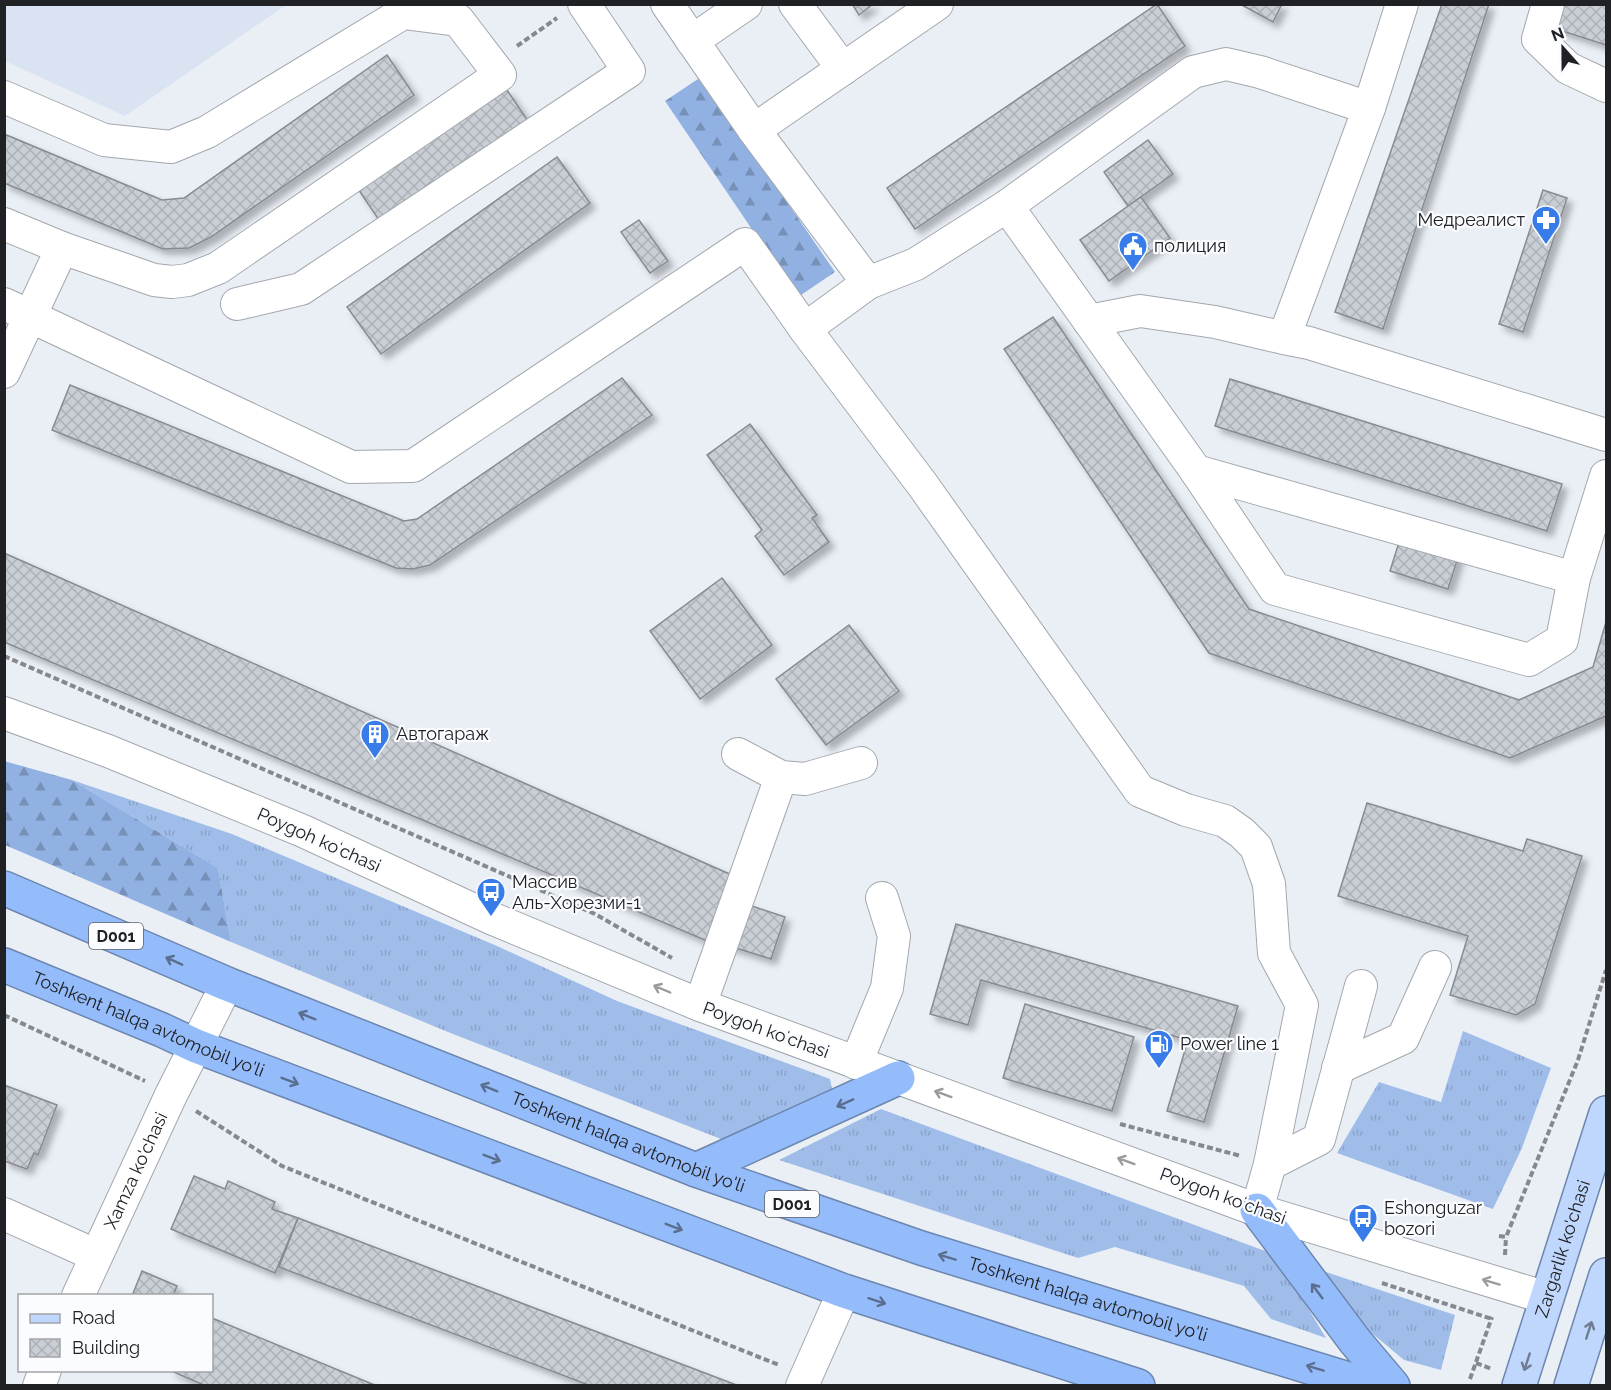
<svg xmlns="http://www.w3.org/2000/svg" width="1611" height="1390" font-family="Raleway,sans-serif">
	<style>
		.built { fill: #dae3f1 }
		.grass { fill: url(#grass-tufts) }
		.forest { fill: url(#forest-firs) }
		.building { fill: url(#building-cross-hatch); stroke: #878b91; stroke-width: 1.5; filter: url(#shadow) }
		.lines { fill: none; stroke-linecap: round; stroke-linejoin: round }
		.minor-casing { stroke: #a3a7ae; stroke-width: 34 }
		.major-casing { stroke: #6c86af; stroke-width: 36 }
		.highway-casing { stroke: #6c86af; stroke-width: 36 }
		.path { stroke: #85888d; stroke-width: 4; stroke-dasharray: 6 3; stroke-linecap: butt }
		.minor { stroke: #fff; stroke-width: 32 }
		.major { stroke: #bfd7fc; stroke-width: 33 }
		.highway { stroke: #95bcfa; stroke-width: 33 }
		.oneway { stroke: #5a6e8f }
		.oneway2 { stroke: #9b9b9c }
		.oneway3 { stroke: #707c90 }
		.labels { text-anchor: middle; stroke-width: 4.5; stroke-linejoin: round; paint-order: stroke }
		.shield { fill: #fafcff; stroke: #616366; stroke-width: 1.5 }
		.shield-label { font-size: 16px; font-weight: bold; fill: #202124 }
		.poi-label { font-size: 18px; fill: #202124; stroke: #fafcff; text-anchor: start }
		.street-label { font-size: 18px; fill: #202124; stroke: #fafcff }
	</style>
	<defs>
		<pattern id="grass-tufts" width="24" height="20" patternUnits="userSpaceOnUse" patternTransform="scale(1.5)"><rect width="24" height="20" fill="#a0bdea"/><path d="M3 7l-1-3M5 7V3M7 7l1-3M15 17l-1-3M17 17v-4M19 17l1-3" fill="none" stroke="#8aa2c9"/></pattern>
		<pattern id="forest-firs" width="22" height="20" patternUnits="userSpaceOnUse" patternTransform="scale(1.5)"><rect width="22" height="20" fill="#91b1e3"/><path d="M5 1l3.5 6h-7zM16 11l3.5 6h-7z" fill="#7690b8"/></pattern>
		<pattern id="building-cross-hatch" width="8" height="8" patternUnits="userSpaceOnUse" patternTransform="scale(1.5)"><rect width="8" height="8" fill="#c9ced5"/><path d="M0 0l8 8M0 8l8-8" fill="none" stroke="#acb1b7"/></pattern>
		<filter id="shadow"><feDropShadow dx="5.5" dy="5.5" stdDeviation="3" flood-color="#0004"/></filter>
	</defs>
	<rect width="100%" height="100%" fill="#eaeff6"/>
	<polygon class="built" points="5,4 286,4 286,5 125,116 5,61"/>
	<g class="grass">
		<polygon points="72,780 232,834 497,946 617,1001 830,1079 833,1094 726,1141 448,1032 231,942 218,868"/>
		<polygon points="1463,1031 1551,1068 1522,1148 1493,1209 1337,1153 1379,1082 1441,1102"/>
		<polygon points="881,1109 1276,1255 1326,1338 1271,1319 1244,1286 1115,1247 1078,1258 779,1160"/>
		<polygon points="1320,1270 1455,1315 1441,1370 1404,1360 1368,1330"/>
	</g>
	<g class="forest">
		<polygon points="701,77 835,272 798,297 665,101"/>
		<polygon points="4,761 72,780 218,868 231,942 5,845"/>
	</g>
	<g class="building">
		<polygon points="852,4 873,4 859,15"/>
		<polygon points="1157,4 1185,46 915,229 887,188"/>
		<polygon points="1240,4 1282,4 1273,22"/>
		<polygon points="1442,4 1489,4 1383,329 1335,312"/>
		<polygon points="1564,4 1606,4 1606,45 1556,29"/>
		<polygon points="387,55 414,95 211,237 189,248 163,249 4,183 4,134 162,200 184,198"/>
		<polygon points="507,90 528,121 379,220 358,189"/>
		<polygon points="1148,140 1173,174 1128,206 1104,172"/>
		<polygon points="557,157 590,203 381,354 347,307"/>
		<polygon points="1543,190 1567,198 1523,332 1499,324"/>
		<polygon points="1141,197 1170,238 1109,281 1080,240"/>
		<polygon points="639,220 668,261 650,273 621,232"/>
		<polygon points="1053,317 1249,609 1519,700 1593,667 1606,622 1606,716 1510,758 1209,653 1004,349"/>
		<polygon points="622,378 652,415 430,565 413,569 396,568 52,430 70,385 404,521 417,519"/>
		<polygon points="1230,379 1562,484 1547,531 1215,426"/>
		<polygon points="750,424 817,515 812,518 829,542 784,575 755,536 762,530 707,455"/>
		<polygon points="1401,536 1459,554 1448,589 1390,571"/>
		<polygon points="4,553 734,876 707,941 4,642"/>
		<polygon points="722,578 772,645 700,699 650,631"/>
		<polygon points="849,625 899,691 826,745 776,679"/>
		<polygon points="1367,803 1523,851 1527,839 1582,856 1535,1004 1516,1015 1450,995 1468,936 1338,896"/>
		<polygon points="740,902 785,917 771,959 726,945"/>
		<polygon points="956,924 1238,1006 1204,1122 1167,1111 1188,1040 981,980 968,1025 930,1014"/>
		<polygon points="1025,1004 1134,1037 1112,1111 1003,1078"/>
		<polygon points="4,1085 57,1105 38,1155 34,1153 27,1169 4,1161"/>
		<polygon points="194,1176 225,1189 228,1181 275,1202 272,1209 298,1218 275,1273 171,1229"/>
		<polygon points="298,1218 739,1386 591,1386 279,1267"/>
		<polygon points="142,1271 177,1286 173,1296 132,1296"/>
		<polygon points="212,1318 377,1386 206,1386 169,1370 212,1370"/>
	</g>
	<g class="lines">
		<g class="minor-casing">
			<g id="minor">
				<polyline points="667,4 754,130 868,283 916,264 1007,206 1193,72 1226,64 1260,72 1369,108"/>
				<polyline points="795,4 843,69"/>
				<polyline points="1402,4 1369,108 1284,338 1309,343 1606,435"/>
				<polyline points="1548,4 1538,39 1568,68 1606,86"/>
				<polyline points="692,41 746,4"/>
				<polyline points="4,97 104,140 171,147 207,132 403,13 458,20 500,75 218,268 188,280 172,282 154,280 62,248 4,224"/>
				<polyline points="754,130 937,4"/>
				<polyline points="1007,206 1196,471 1275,589 1529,660 1562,640 1574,578 1606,476"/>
				<polyline points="4,304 351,467 413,466 745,244 805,329 922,484 1140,791 1186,810 1225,821 1242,833 1256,847 1269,884 1274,953 1302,1005 1270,1164 1257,1210"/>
				<polyline points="237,304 301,289 629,71 584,4"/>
				<polyline points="1089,321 1140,311 1215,322 1284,338"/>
				<polyline points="805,329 868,283"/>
				<polyline points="4,372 62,248"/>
				<polyline points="1196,471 1574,578"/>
				<polyline points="4,713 108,751 303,831 491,918 700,1005 1257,1210 1547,1298"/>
				<polyline points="738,754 781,777 805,779 861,763"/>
				<polyline points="700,1005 781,777"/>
				<polyline points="856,1063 887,988 894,936 882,898"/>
				<polyline points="1338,1068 1403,1038 1435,967"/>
				<polyline points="1270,1164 1319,1139 1361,986"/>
				<polyline points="4,1214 95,1255"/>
				<path id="s1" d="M78,1296l93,-201 56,-111"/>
				<polyline points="39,1386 45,1370"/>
				<polyline points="802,1386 844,1291"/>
			</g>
		</g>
		<g class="major-casing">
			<g id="major">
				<path id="s2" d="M1519,1386l87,-273"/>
				<polyline points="1571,1386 1606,1275"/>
			</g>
		</g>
		<g class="highway-casing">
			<g id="highway">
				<path id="s3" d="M4,888l223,96 469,186 225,78 450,138"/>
				<path id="s4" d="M4,965l158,65 34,16 648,245 294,95"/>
				<polyline points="696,1170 898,1078"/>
				<polyline points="1257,1210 1355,1341 1393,1386"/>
			</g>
		</g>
		<g class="path">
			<polyline points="517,46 557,18"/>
			<polyline points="4,656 595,914 672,958"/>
			<polyline points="4,1015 145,1081"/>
			<polyline points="196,1111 282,1166 779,1365"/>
			<polyline points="1120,1124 1241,1156"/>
			<polyline points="1499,1236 1506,1237 1578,1060 1606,970"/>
			<polyline points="1505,1255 1506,1237"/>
			<polyline points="1382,1283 1492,1319"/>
			<polyline points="1476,1363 1492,1369"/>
			<polyline points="1470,1379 1492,1317"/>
		</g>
		<use href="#minor" class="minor"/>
		<use href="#major" class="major"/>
		<use href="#highway" class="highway"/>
	</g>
	<defs><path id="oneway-shaft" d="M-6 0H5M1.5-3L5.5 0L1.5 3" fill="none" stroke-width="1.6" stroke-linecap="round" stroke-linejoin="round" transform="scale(1.5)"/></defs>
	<g class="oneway">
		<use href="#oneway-shaft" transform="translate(174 961) rotate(-156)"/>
		<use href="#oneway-shaft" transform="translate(307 1016) rotate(-158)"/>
		<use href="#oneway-shaft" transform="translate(290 1081) rotate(21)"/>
		<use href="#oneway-shaft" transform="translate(489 1088) rotate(-158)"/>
		<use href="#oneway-shaft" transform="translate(845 1103) rotate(156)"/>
		<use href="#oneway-shaft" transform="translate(492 1158) rotate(21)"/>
		<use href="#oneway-shaft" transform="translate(674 1227) rotate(21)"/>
		<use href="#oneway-shaft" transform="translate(947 1257) rotate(-163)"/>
		<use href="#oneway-shaft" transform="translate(1317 1291) rotate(-127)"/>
		<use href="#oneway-shaft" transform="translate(877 1301) rotate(18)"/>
		<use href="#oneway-shaft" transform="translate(1315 1368) rotate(-163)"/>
	</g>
	<g class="oneway2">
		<use href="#oneway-shaft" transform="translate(662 989) rotate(-157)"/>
		<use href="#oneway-shaft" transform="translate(943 1094) rotate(-160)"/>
		<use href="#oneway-shaft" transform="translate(1126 1161) rotate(-160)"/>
		<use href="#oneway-shaft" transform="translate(1491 1282) rotate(-163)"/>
	</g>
	<g class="oneway3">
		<use href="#oneway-shaft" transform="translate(1589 1330) rotate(-72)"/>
		<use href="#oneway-shaft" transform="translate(1527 1362) rotate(108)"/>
	</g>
	<defs>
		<g id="pharmacy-pin" transform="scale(1.5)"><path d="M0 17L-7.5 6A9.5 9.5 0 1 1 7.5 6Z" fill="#377ce9" stroke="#fafcff"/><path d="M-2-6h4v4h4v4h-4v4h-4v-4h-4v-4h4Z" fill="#fff"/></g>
		<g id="civic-pin" transform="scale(1.5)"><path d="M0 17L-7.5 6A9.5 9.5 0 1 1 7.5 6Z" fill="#377ce9" stroke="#fafcff"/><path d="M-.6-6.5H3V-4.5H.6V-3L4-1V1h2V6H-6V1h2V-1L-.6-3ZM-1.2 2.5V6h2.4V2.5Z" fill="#fff"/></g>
		<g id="building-pin" transform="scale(1.5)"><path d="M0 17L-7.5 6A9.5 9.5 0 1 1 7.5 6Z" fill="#377ce9" stroke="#fafcff"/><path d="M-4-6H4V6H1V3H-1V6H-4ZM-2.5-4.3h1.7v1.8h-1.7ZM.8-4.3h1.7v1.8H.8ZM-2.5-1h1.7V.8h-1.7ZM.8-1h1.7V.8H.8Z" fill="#fff"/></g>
		<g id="bus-pin" transform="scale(1.5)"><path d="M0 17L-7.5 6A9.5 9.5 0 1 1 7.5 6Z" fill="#377ce9" stroke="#fafcff"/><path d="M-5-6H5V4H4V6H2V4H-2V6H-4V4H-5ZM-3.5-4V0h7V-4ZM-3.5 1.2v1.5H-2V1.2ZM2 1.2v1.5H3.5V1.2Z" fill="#fff"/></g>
		<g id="fuel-pin" transform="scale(1.5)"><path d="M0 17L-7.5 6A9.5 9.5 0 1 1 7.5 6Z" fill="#377ce9" stroke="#fafcff"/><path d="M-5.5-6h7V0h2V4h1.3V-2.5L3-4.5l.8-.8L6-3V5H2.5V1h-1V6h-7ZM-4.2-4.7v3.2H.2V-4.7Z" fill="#fff"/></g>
	</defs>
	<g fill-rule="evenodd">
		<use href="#pharmacy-pin" x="1546" y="220"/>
		<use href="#civic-pin" x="1133" y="246"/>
		<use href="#building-pin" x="375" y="734"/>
		<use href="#bus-pin" x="491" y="892"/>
		<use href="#fuel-pin" x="1159" y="1044"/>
		<use href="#bus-pin" x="1363" y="1218"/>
	</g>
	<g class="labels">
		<g class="shield">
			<rect x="89" y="923" width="54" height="26" rx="4.5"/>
			<rect x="765" y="1191" width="54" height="26" rx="4.5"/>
		</g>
		<g class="shield-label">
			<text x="116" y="942">D001</text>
			<text x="792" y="1210">D001</text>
		</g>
		<g class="poi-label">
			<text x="1525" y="226" text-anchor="end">Медреалист</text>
			<text x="1154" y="252">полиция</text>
			<text x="396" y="740">Автогараж</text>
			<text x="512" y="888">Массив<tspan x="512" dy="21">Аль-Хорезми-1</tspan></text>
			<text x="1180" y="1050">Power line 1</text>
			<text x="1384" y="1214">Eshonguzar<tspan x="1384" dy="21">bozori</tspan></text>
		</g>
		<g class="street-label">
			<text transform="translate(319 840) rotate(24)" y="6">Poygoh koʻchasi</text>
			<text dy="6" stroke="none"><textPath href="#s4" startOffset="156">Toshkent halqa avtomobil yo'li</textPath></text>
			<text transform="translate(766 1030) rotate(20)" y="6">Poygoh koʻchasi</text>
			<text dy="6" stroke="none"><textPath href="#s3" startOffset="674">Toshkent halqa avtomobil yo'li</textPath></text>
			<text dy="6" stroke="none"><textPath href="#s1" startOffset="138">Xamza ko'chasi</textPath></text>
			<text transform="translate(1223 1196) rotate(20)" y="6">Poygoh koʻchasi</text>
			<text dy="6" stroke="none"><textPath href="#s2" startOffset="144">Zargarlik ko'chasi</textPath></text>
			<text dy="6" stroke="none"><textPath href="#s3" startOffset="1160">Toshkent halqa avtomobil yo'li</textPath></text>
		</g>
	</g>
	<rect width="1611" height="1390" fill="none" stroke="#202124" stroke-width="12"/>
	<rect x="18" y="1294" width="195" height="78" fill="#fafcff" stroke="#a3a4a7" stroke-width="1.5"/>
	<rect x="30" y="1314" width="30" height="9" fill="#bfd7fc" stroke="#a3a4a7" stroke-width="1.5"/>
	<text x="72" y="1324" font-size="18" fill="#202124">Road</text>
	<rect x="30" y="1339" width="30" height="18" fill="url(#building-cross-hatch)" stroke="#a3a4a7" stroke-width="1.5"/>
	<text x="72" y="1354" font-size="18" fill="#202124">Building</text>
	<g transform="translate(1563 48) rotate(339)" stroke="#fafcff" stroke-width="4.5" paint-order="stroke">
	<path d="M0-4.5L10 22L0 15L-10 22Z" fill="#202124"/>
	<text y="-9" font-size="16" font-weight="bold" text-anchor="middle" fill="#202124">N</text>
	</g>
</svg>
